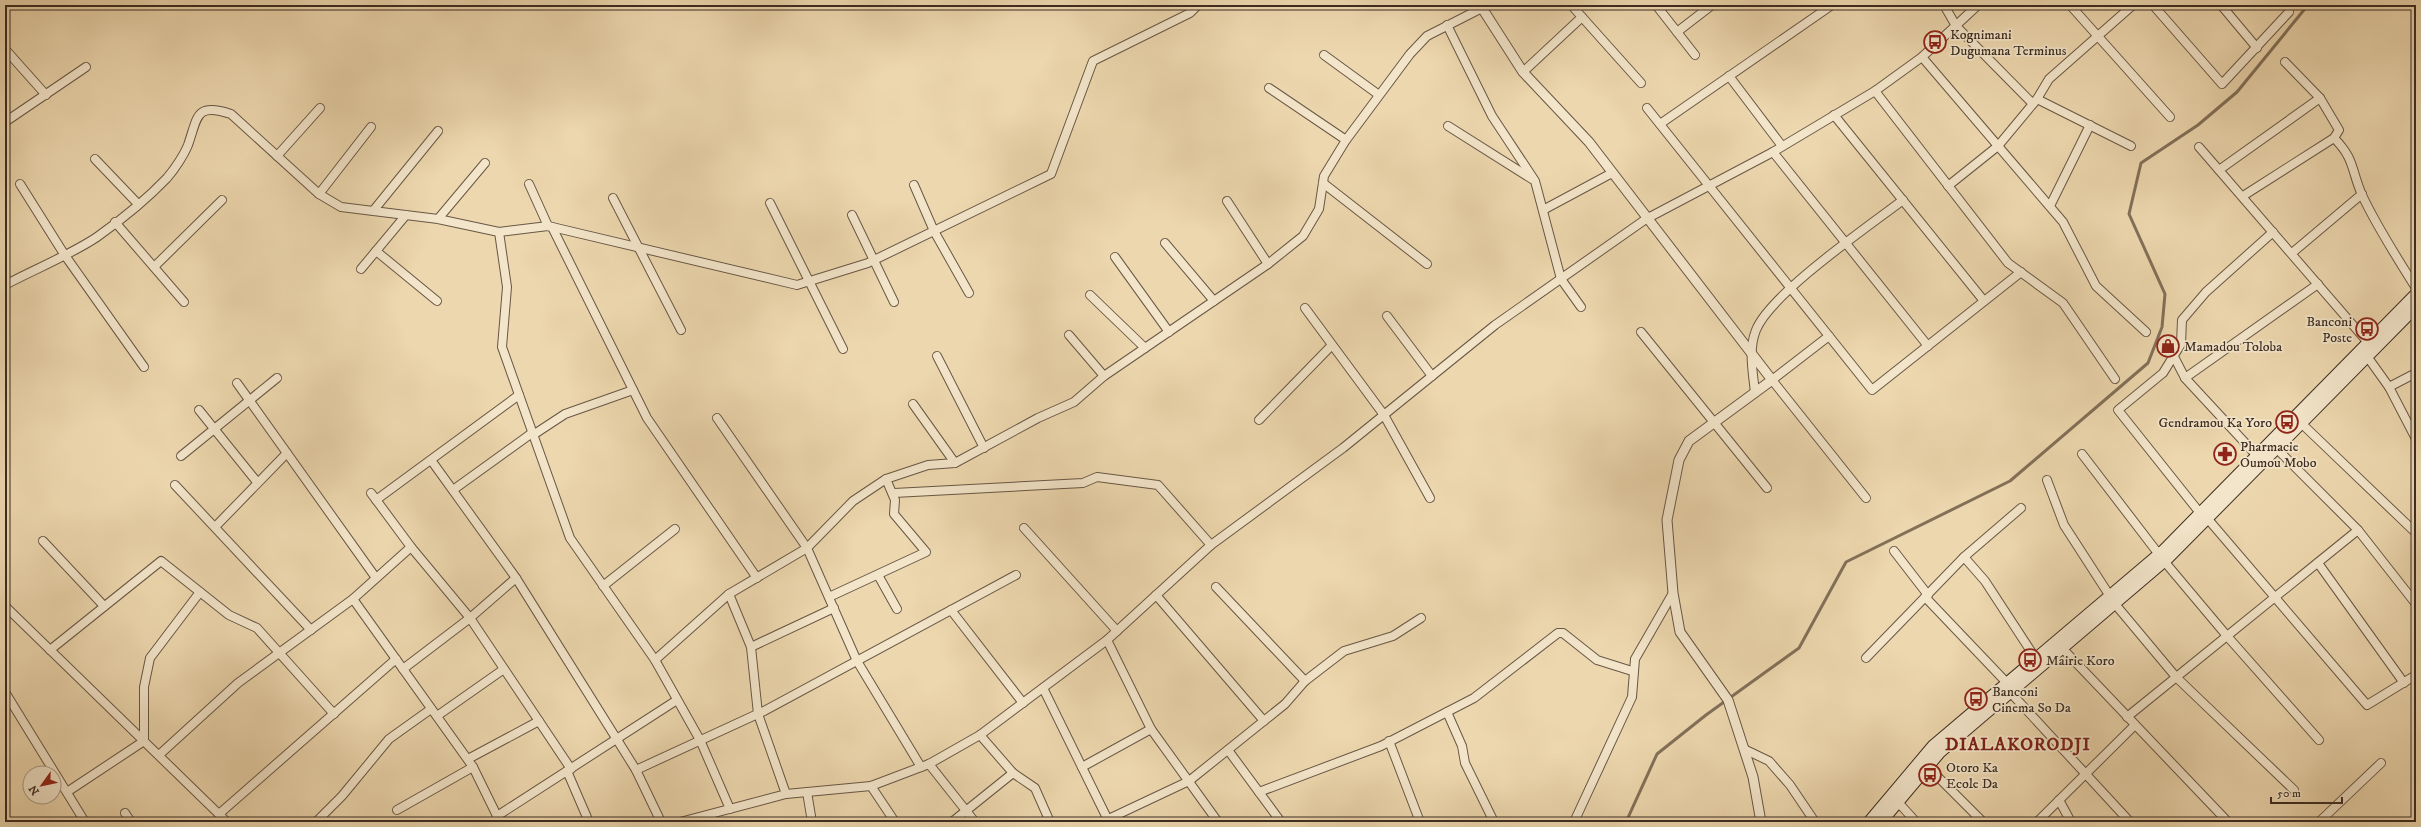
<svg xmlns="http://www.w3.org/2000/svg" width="2421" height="827" font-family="'IM FELL DW Pica',serif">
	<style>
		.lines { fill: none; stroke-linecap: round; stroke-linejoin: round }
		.stream { stroke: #827059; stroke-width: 3 }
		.minor-casing { stroke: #685745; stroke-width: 10 }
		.tertiary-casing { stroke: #685745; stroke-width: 11 }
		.secondary-casing { stroke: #3c2c22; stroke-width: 13 }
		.minor { stroke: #f3e5ca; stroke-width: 8 }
		.tertiary { stroke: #f3e5ca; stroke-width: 9 }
		.secondary { stroke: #f3e5ca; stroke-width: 11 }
		.labels { text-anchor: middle; stroke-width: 3.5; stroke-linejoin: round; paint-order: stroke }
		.poi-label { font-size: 14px; fill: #3c2c22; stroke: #f3e5ca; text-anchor: start }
		.district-label { font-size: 18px; font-weight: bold; letter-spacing: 1px; fill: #7a1f14; stroke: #f3e5ca }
	</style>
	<rect width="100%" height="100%" fill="#edd7ae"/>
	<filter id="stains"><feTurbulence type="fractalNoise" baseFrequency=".005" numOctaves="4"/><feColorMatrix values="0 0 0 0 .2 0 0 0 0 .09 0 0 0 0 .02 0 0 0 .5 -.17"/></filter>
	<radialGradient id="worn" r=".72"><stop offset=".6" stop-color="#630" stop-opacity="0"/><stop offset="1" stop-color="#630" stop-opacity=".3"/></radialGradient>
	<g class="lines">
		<polyline class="stream" points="1626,822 1657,754 1706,715 1799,648 1846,562 2010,481 2148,363 2162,327 2165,294 2129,214 2141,163 2198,125 2237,92 2308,5"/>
		<g class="minor-casing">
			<g id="minor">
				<polyline points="1656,5 1695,55"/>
				<polyline points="1944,5 1956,26 2033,104"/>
				<polyline points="2070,5 2170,117"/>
				<polyline points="2153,5 2222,84 2289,12"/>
				<polyline points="2221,5 2257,48"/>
				<polyline points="1573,7 1641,83"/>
				<polyline points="1447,25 1492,116 1535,181 1561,279 1581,307"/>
				<polyline points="1677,32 1712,5"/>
				<polyline points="5,49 46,95"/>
				<polyline points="1324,55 1379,95"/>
				<polyline points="1922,57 2063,222 2096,286 2146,332"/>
				<polyline points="1523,72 1582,17"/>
				<polyline points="1729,76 1782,146"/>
				<polyline points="1269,88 1346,140"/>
				<polyline points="1875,91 2008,263 2063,303 2115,379"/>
				<polyline points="2037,99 2131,146"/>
				<polyline points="1647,108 1872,390 2021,272"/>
				<polyline points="1834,115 1984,301"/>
				<polyline points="5,122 86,67"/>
				<polyline points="1660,124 1832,5"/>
				<polyline points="1448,126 1532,179"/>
				<path d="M2334,138c21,21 17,32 28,57 15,32 35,63 54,93"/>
				<polyline points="2199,147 2371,346"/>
				<polyline points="1773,152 1928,346"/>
				<polyline points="277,156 320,108"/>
				<polyline points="95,159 138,204"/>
				<polyline points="2219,170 2320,98"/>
				<polyline points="1323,183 1427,264"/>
				<polyline points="20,184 64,254 144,367"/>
				<polyline points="529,184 548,226"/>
				<polyline points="914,185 934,231 969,293"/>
				<polyline points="1948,186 1998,146 2037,99 2049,79 2133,5"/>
				<polyline points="319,194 371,127"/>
				<polyline points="2243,196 2334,138 2339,130 2320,98 2285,62"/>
				<polyline points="613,198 681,330"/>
				<polyline points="1227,201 1268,264"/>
				<polyline points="770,203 843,349"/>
				<polyline points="2050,206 2090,125"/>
				<polyline points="1543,210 1612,173"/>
				<polyline points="373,211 438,131"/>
				<polyline points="852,215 894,302"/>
				<polyline points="438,219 485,163"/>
				<polyline points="115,222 184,302"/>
				<polyline points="552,227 647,418 757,578"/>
				<polyline points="499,232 507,287 502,347 570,538 655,660 700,740 730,809"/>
				<polyline points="2273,232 2206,292 2182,320 2181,344 2163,373 2118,410 2200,513 2207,518 2367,705 2416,675"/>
				<polyline points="1165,243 1214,301"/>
				<polyline points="376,251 437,301"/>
				<polyline points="2292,253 2362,194"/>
				<polyline points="1115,257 1169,332"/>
				<polyline points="154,267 222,200"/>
				<polyline points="361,269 406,215"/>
				<path d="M5,285c28,-15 67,-31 92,-48 24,-17 50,-38 70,-59 7,-8 17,-23 21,-33 10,-28 7,-43 43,-31l88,80 22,13 97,12 61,13 49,-6 249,59 71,-22 183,-89 42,-113 97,-48 8,-8"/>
				<polyline points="1090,295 1145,348"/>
				<polyline points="1305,308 1384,415 1430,498"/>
				<polyline points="1387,316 1432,376"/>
				<polyline points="1641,332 1767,488"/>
				<polyline points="1069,335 1104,376"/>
				<polyline points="1829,336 1772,380 1866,498"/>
				<polyline points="2169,347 2185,378 2260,459"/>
				<polyline points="2364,352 2389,387 2416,439"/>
				<polyline points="937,356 984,448"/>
				<polyline points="2185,378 2318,284"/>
				<polyline points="237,383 376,578"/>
				<polyline points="2389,387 2416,373"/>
				<path d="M1755,393c-2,-21 -7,-43 1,-63 14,-36 113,-104 147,-130"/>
				<polyline points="913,404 955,463"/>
				<polyline points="199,410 257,482"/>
				<polyline points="717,418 807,548 857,661 921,767"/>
				<polyline points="1259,420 1332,345"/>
				<polyline points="2300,422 2416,533"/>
				<polyline points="533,435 565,414 633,390"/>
				<polyline points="2275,447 2358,530 2416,604"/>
				<polyline points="2082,454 2164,561 2227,636 2319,740"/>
				<polyline points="181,456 277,378"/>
				<polyline points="431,460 516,578 636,770 661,822"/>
				<polyline points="2047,480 2064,525 2115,604 2176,677 2294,790"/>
				<polyline points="175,485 311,630"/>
				<polyline points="453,490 532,433"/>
				<polyline points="371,493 411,547 470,618 571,769"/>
				<polyline points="894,493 1083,483 1097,477 1158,485 1211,545"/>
				<polyline points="376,500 519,395"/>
				<polyline points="215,527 287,453"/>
				<polyline points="1024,528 1117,631"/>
				<polyline points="43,541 104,606"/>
				<polyline points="1894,551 1928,595"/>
				<polyline points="1964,557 1985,581 2036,659"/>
				<polyline points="2318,563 2404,683"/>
				<polyline points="878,575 897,609"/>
				<polyline points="603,586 675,529"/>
				<polyline points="1216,587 1305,681"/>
				<polyline points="729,594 751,647 758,714 786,794"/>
				<polyline points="1156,595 1264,721"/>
				<polyline points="829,597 926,552 894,514 895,500 886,479"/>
				<polyline points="1925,597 2007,683"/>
				<polyline points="353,599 473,767 500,822"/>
				<polyline points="5,606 227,822"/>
				<polyline points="951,610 1023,703"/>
				<polyline points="1107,640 1151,729 1218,822"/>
				<polyline points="751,647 834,608"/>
				<polyline points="2062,648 2228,822"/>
				<polyline points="50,650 161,561 229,615 257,628 334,714"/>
				<polyline points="1866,658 1964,557 2021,508"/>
				<polyline points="655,660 729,594 807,548 853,501 886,479 928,465 955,463 1038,418 1074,402 1104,376 1268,264 1303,236 1319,209 1324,176 1346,140 1410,54 1427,36 1482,8"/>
				<polyline points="403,669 470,618 516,578"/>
				<polyline points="1043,688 1107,818"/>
				<polyline points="5,692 85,822"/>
				<polyline points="2010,692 2130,822"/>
				<polyline points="1447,712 1462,746 1465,763 1494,822"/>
				<polyline points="437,716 504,669"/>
				<polyline points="2127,717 2358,530"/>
				<polyline points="980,735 1013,773 1035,788 1050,822"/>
				<polyline points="1389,741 1420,822"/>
				<polyline points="1744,749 1769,761 1790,785 1815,822"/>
				<polyline points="1228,750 1281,822"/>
				<polyline points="159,755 238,683 353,599 411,547"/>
				<polyline points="468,759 539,721"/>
				<polyline points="929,764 975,822"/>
				<polyline points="1927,766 1983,822"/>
				<polyline points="1082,767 1151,729"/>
				<polyline points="636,770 764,711 1016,575"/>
				<polyline points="567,771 589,822"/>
				<polyline points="871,786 895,822"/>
				<polyline points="67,792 144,741 144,687 150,658 200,592"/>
				<polyline points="807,792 812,822"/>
				<polyline points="1259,792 1381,746 1474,698 1558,633 1563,633 1597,660 1632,671"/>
				<polyline points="2059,800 2071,822"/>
				<polyline points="1897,801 1916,822"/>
				<polyline points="397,810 473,767"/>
				<polyline points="125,813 131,822"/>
				<polyline points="219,814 396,659"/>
				<polyline points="497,816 677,700"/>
				<polyline points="316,822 342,796 389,739 431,709"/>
				<polyline points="680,822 786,794 871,786 929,764 980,735 1107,640 1211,545 1343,448 1495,325 1646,219 1773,152 1875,91 1922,57 1978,5"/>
				<polyline points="952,822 1013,773"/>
				<polyline points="1102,822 1189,781 1285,704 1305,681 1344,651 1393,636 1421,618"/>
				<polyline points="1574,822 1632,697 1635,659 1673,593"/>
				<polyline points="2037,822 2135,725"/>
				<polyline points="2319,822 2381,763"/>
			</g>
		</g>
		<g class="tertiary-casing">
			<polyline id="tertiary" points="1488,5 1482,8 1523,72 1589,142 1772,380 1689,441 1679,460 1667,520 1673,593 1680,632 1728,700 1753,777 1761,822"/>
		</g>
		<g class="secondary-casing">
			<g id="secondary">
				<polyline points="1869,822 1933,746 2163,551 2416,294"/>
				<polyline points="1881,822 1940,752 2169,557 2416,307"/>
			</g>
		</g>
		<use href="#minor" class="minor"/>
		<use href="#tertiary" class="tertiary"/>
		<use href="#secondary" class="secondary"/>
	</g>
	<defs>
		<g id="bus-ring" transform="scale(1.15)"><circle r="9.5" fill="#f3e5ca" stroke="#8f2418" stroke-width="1.5"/><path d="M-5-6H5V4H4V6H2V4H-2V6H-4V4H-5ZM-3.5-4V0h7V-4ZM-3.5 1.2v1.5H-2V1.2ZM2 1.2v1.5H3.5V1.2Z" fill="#8f2418"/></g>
		<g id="shop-ring" transform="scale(1.15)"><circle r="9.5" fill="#f3e5ca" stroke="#8f2418" stroke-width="1.5"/><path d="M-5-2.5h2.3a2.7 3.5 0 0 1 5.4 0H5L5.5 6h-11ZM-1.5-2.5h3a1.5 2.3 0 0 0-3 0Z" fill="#8f2418"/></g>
		<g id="pharmacy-ring" transform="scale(1.15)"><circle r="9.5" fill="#f3e5ca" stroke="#8f2418" stroke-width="1.5"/><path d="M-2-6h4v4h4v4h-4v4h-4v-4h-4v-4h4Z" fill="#8f2418"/></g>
	</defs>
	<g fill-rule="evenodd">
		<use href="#bus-ring" x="1935" y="42"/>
		<use href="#bus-ring" x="2367" y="329"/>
		<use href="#shop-ring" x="2168" y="346"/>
		<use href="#bus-ring" x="2287" y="422"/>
		<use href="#pharmacy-ring" x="2225" y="454"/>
		<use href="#bus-ring" x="2030" y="660"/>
		<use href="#bus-ring" x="1976" y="699"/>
		<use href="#bus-ring" x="1930" y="775"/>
	</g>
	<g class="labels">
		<g class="poi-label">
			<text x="1950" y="39">Kognimani<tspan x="1950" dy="16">Dugumana Terminus</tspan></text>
			<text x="2352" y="326" text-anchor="end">Banconi<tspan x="2352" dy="16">Poste</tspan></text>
			<text x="2184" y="351">Mamadou Toloba</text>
			<text x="2272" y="427" text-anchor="end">Gendramou Ka Yoro</text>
			<text x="2240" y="451">Pharmacie<tspan x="2240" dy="16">Oumou Mobo</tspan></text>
			<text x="2046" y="665">Mairie Koro</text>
			<text x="1992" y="696">Banconi<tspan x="1992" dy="16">Cinema So Da</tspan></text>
			<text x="1946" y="772">Otoro Ka<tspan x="1946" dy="16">Ecole Da</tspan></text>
		</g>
		<g class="district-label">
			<text x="2018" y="750">DIALAKORODJI</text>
		</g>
	</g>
	<rect width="2421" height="827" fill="none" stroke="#edd7ae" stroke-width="20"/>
	<rect x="6" y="6" width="2409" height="815" fill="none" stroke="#3c2c22" stroke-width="2"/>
	<rect x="10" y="10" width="2401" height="807" fill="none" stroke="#3c2c22"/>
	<g transform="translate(42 785) rotate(237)"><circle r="19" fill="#f3e5ca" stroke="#aa9b87"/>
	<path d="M0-3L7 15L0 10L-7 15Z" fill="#8f2418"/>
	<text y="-6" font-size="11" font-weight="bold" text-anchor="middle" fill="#3c2c22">N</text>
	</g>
	<path d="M2271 797v6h71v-6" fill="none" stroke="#3c2c22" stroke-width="2"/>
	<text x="2277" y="797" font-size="12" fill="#3c2c22" stroke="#f3e5ca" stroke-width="3" paint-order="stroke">50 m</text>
	<rect width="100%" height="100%" filter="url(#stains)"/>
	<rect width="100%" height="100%" fill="url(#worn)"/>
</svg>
